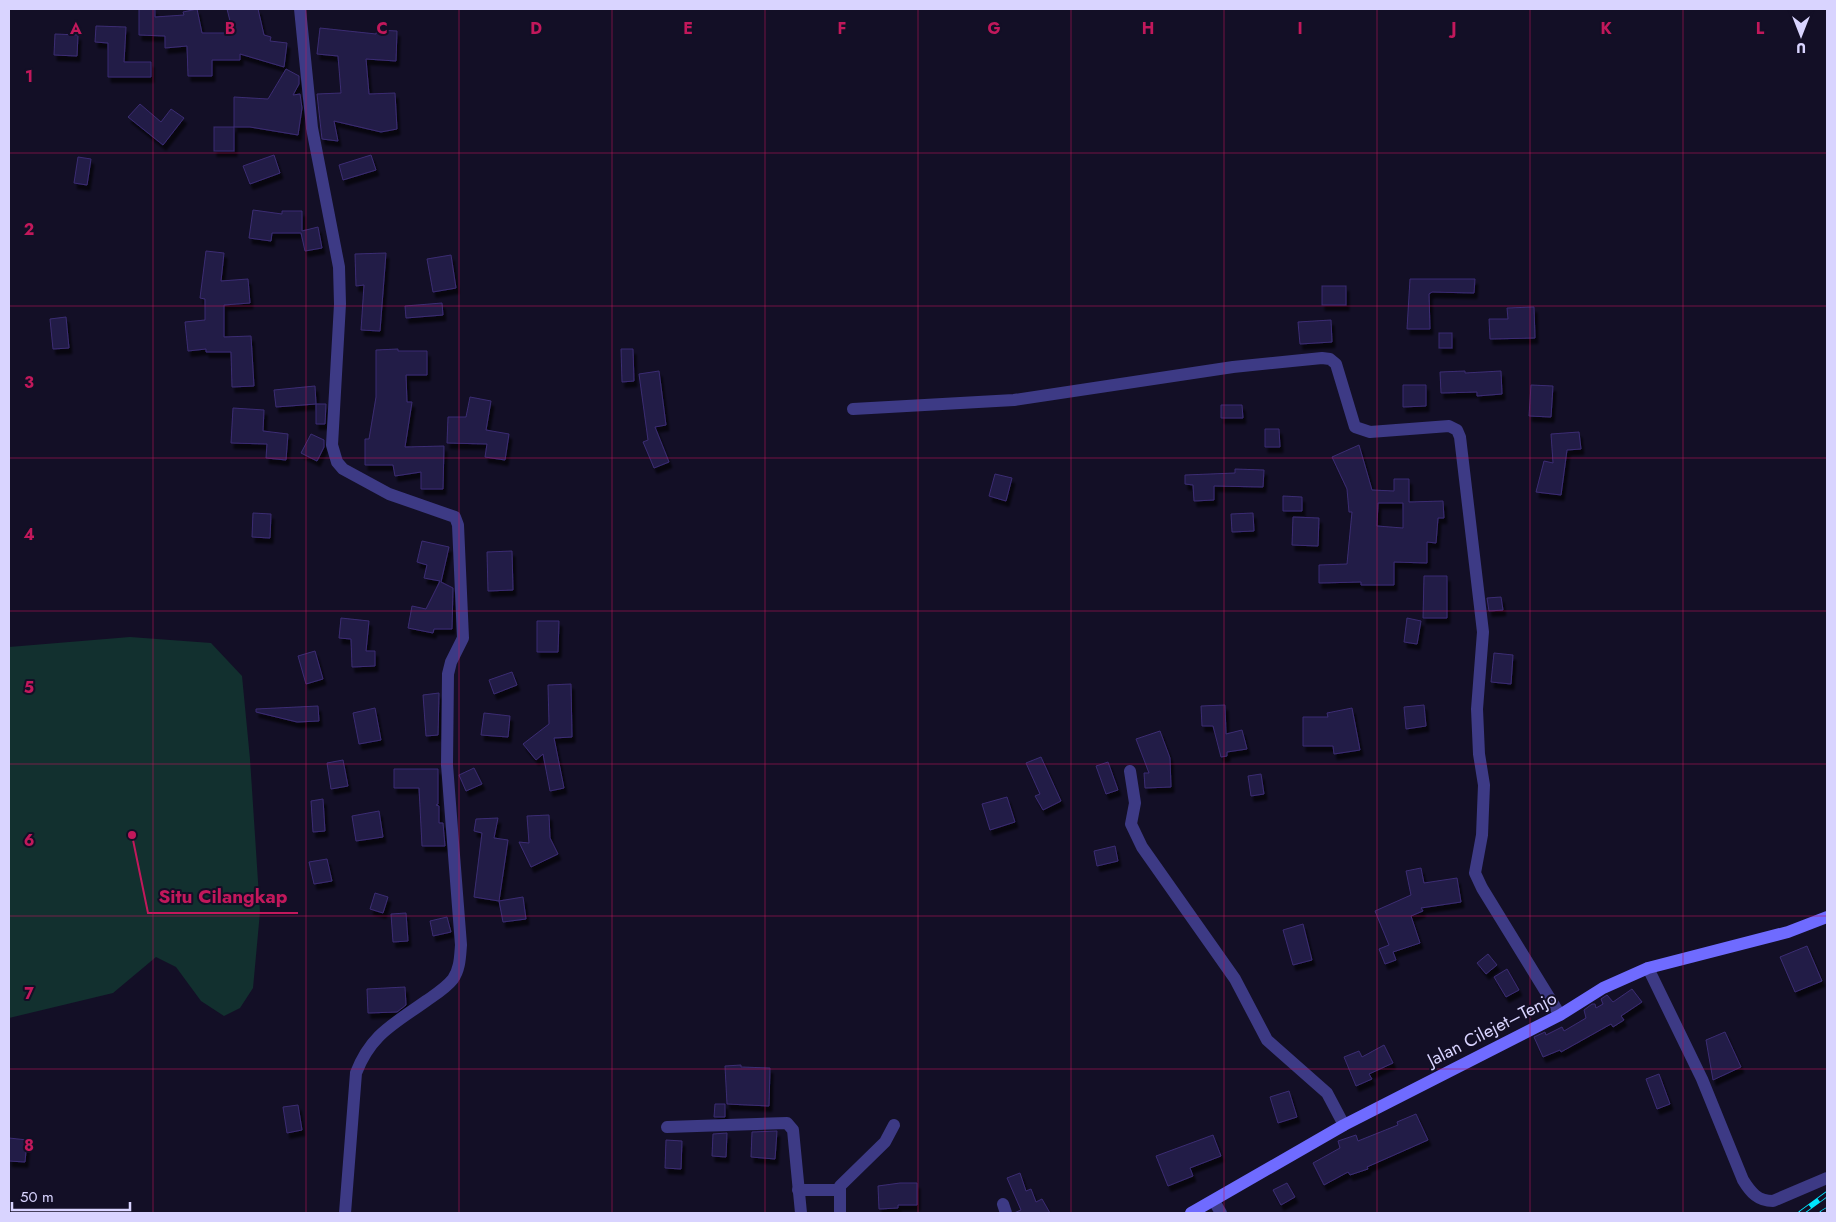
<svg xmlns="http://www.w3.org/2000/svg" width="1836" height="1222" font-family="Jost,sans-serif">
	<style>
		.green { fill: #12302f }
		.building { fill: #241b47; stroke: #3b2d73; fill-rule: evenodd; filter: url(#shadow) }
		.lines { fill: none; stroke-linecap: round; stroke-linejoin: round }
		.minor { stroke: #3d3a85; stroke-width: 12 }
		.secondary { stroke: #6f6bff; stroke-width: 12 }
		.rail-casing { stroke: #00e5ff; stroke-width: 5.5 }
		.rail { stroke: #130f26; stroke-width: 4; stroke-dasharray: 11; stroke-linecap: butt }
		.grid { fill: none; stroke: #c2185b; stroke-width: 1; stroke-opacity: 0.55 }
		.labels { text-anchor: middle; stroke-width: 4; stroke-linejoin: round; paint-order: stroke }
		.street-label { font-size: 18px; fill: #d9d4ff; stroke: #130f26 }
		.grid-label { font-size: 16px; text-anchor: middle; font-weight: bold; fill: #c2185b; stroke: #130f26; stroke-width: 4; stroke-linejoin: round; paint-order: stroke }
		.leader { fill: none; stroke: #c2185b; stroke-width: 2 }
		.callout-dot { fill: #c2185b; stroke: #130f26; stroke-width: 2 }
		.callout-label { font-size: 19px; text-anchor: middle; font-weight: bold; fill: #c2185b; stroke: #130f26; stroke-width: 4; stroke-linejoin: round; paint-order: stroke }
	</style>
	<defs>
		<filter id="shadow"><feDropShadow dx="3" dy="5.5" stdDeviation="1" flood-color="#0009"/></filter>
	</defs>
	<rect width="100%" height="100%" fill="#130f26"/>
	<polygon class="green" points="130,637 211,643 242,676 250,759 260,912 253,988 240,1008 224,1016 201,1001 176,967 156,957 113,993 9,1018 9,647"/>
	<g class="building">
		<polygon points="139,9 155,9 155,17 184,15 183,12 197,9 202,33 233,33 227,9 258,9 264,35 271,37 270,41 287,43 284,67 240,54 240,60 212,60 212,76 188,76 187,46 165,48 165,36 139,35"/>
		<polygon points="96,26 126,27 124,62 151,62 151,77 108,77 108,43 95,42"/>
		<polygon points="320,28 376,34 377,30 397,31 396,61 366,59 369,94 395,93 397,129 381,132 334,121 338,141 322,139 317,94 341,93 338,56 317,54"/>
		<polygon points="55,34 78,35 77,56 54,55"/>
		<polygon points="286,69 299,76 299,84 293,95 300,94 302,108 298,135 250,127 234,127 234,97 268,99"/>
		<polygon points="140,104 161,122 171,109 184,118 163,145 128,117"/>
		<rect x="214" y="127" width="20" height="24"/>
		<polygon points="274,155 280,173 250,184 243,166"/>
		<polygon points="371,155 376,170 343,180 339,165"/>
		<polygon points="78,157 91,159 87,185 74,183"/>
		<polygon points="253,210 282,214 282,211 302,211 302,231 318,227 322,248 305,251 301,233 272,233 271,241 249,238"/>
		<polygon points="206,251 224,253 221,281 248,279 250,303 224,305 224,337 251,336 254,386 232,387 231,352 206,352 206,349 188,351 185,322 205,320 205,299 200,298"/>
		<polygon points="386,253 380,331 361,330 364,285 356,286 355,254"/>
		<polygon points="451,255 456,288 433,292 427,259"/>
		<polygon points="1410,279 1475,279 1474,293 1432,292 1429,294 1430,329 1407,329"/>
		<rect x="1322" y="286" width="24" height="19"/>
		<polygon points="442,303 443,315 406,318 405,306"/>
		<polygon points="1534,307 1535,338 1490,339 1489,319 1508,319 1507,308"/>
		<polygon points="66,317 69,348 53,349 50,319"/>
		<polygon points="1331,320 1332,342 1300,344 1298,322"/>
		<rect x="1439" y="333" width="13" height="15"/>
		<polygon points="398,349 398,351 427,351 427,375 406,375 407,402 412,402 405,447 444,446 443,489 421,489 421,472 395,476 393,465 365,465 365,439 369,439 376,397 376,350"/>
		<polygon points="621,349 633,349 634,381 622,382"/>
		<polygon points="659,371 666,425 655,427 669,462 654,468 643,442 648,440 639,374"/>
		<polygon points="1465,371 1465,373 1501,371 1502,394 1477,396 1477,392 1441,393 1440,372"/>
		<polygon points="1403,385 1426,385 1426,406 1403,407"/>
		<polygon points="1531,385 1553,386 1551,417 1529,416"/>
		<polygon points="315,386 316,404 276,407 274,390"/>
		<polygon points="470,397 491,401 486,430 509,434 505,460 485,457 487,444 447,443 448,417 466,417"/>
		<polygon points="316,404 326,404 325,424 316,424"/>
		<polygon points="1221,405 1242,405 1243,418 1221,418"/>
		<polygon points="233,408 264,410 263,431 288,434 286,460 266,458 267,444 231,443"/>
		<polygon points="1265,429 1279,429 1280,447 1265,447"/>
		<polygon points="1579,432 1581,449 1567,450 1561,495 1536,492 1544,461 1553,463 1551,434"/>
		<polygon points="311,434 324,440 324,447 317,461 301,453"/>
		<path d="M1359,445l13,45 22,1v-12h15v23l34,-1 1,17h-6l-2,25 -9,-1v21l-33,-1v23h-33v-3l-42,1v-18l28,-1 5,-52h-3l-2,-23 -15,-32zM1378,503h25v25l-26,-2z"/>
		<polygon points="1235,469 1264,470 1263,487 1214,486 1214,500 1194,501 1193,485 1185,484 1185,475 1235,473"/>
		<polygon points="995,474 1012,478 1006,501 989,496"/>
		<polygon points="1283,496 1302,497 1302,511 1283,511"/>
		<polygon points="253,513 271,514 270,538 252,537"/>
		<polygon points="1253,513 1254,531 1232,532 1231,514"/>
		<polygon points="1293,517 1319,518 1318,546 1292,545"/>
		<polygon points="422,541 449,547 441,582 453,588 452,629 434,629 433,633 408,628 412,606 426,609 440,581 424,578 427,565 417,562"/>
		<polygon points="512,551 513,590 488,591 487,552"/>
		<polygon points="1424,576 1447,576 1447,618 1423,618"/>
		<polygon points="1501,597 1503,610 1489,611 1487,598"/>
		<polygon points="341,618 369,621 366,651 375,651 375,666 352,667 351,639 339,638"/>
		<polygon points="1407,618 1421,621 1417,644 1404,642"/>
		<polygon points="537,621 559,621 558,652 537,652"/>
		<polygon points="315,651 323,679 306,684 298,656"/>
		<polygon points="1494,653 1513,655 1511,684 1491,682"/>
		<polygon points="512,672 517,685 494,694 489,680"/>
		<polygon points="571,684 572,737 554,738 564,788 550,791 543,754 536,760 523,744 549,724 548,685"/>
		<polygon points="439,693 438,735 426,736 423,695"/>
		<polygon points="1225,705 1226,734 1242,730 1247,749 1227,752 1227,756 1221,757 1213,726 1202,726 1201,706"/>
		<polygon points="1424,705 1426,726 1406,729 1404,707"/>
		<polygon points="318,706 319,721 297,722 256,712 256,709"/>
		<polygon points="375,708 381,740 359,744 353,713"/>
		<polygon points="1352,708 1360,750 1334,754 1333,746 1303,746 1303,717 1328,717 1327,713"/>
		<polygon points="484,713 510,716 508,737 481,735"/>
		<polygon points="1160,731 1170,758 1171,787 1145,788 1144,773 1149,773 1136,739"/>
		<polygon points="1041,757 1061,801 1043,810 1035,796 1040,794 1026,763"/>
		<polygon points="343,760 348,786 331,789 327,763"/>
		<polygon points="1108,762 1118,790 1106,794 1096,766"/>
		<polygon points="474,768 482,784 466,791 459,775"/>
		<polygon points="394,769 438,769 438,804 436,805 439,806 439,823 443,823 445,846 422,846 419,788 394,788"/>
		<polygon points="1261,774 1264,794 1251,796 1248,776"/>
		<polygon points="1007,797 1015,822 990,830 982,804"/>
		<polygon points="323,799 325,831 313,832 311,801"/>
		<polygon points="379,811 383,837 356,841 352,816"/>
		<polygon points="549,815 550,838 558,854 531,867 519,842 529,843 527,816"/>
		<polygon points="498,818 494,838 508,840 499,901 523,897 526,919 503,922 499,901 474,897 482,833 474,831 476,819"/>
		<polygon points="1115,846 1118,861 1097,866 1094,851"/>
		<polygon points="327,859 332,881 314,884 309,862"/>
		<polygon points="1421,868 1424,883 1457,878 1461,902 1421,908 1423,911 1411,916 1420,943 1393,952 1396,960 1385,964 1379,949 1389,945 1375,911 1411,895 1406,871"/>
		<polygon points="375,893 388,897 383,913 370,909"/>
		<polygon points="406,913 408,941 393,942 391,914"/>
		<polygon points="447,917 451,932 433,936 430,921"/>
		<polygon points="1303,924 1312,960 1293,965 1283,930"/>
		<polygon points="1807,946 1822,981 1795,992 1780,957"/>
		<polygon points="1488,954 1497,965 1486,974 1477,963"/>
		<polygon points="1507,969 1519,990 1506,997 1494,977"/>
		<polygon points="405,987 406,1005 397,1012 368,1013 367,989"/>
		<polygon points="1632,989 1642,1002 1621,1016 1624,1020 1613,1027 1611,1024 1561,1052 1560,1050 1543,1057 1534,1037 1545,1032 1546,1035 1562,1027 1564,1031 1586,1018 1584,1010 1592,1004 1595,1004 1596,1008 1603,1004 1601,999 1607,995 1613,1002"/>
		<polygon points="1725,1032 1741,1067 1713,1080 1706,1040"/>
		<polygon points="1384,1045 1393,1063 1369,1074 1372,1079 1356,1086 1344,1057 1359,1051 1362,1057"/>
		<polygon points="741,1065 741,1067 770,1068 769,1106 727,1104 725,1066"/>
		<polygon points="1659,1074 1670,1104 1657,1109 1646,1079"/>
		<polygon points="1289,1091 1297,1117 1278,1123 1270,1097"/>
		<polygon points="715,1104 725,1104 725,1117 714,1117"/>
		<polygon points="298,1105 302,1130 287,1133 283,1107"/>
		<polygon points="1416,1114 1428,1140 1367,1167 1368,1169 1350,1175 1348,1172 1324,1185 1313,1163 1340,1148 1338,1141 1356,1135 1358,1141 1398,1125 1397,1122"/>
		<polygon points="777,1131 775,1159 751,1157 752,1132"/>
		<polygon points="727,1133 726,1157 712,1156 713,1134"/>
		<polygon points="1213,1135 1221,1156 1190,1168 1193,1176 1168,1186 1156,1156"/>
		<polygon points="9,1138 27,1140 25,1162 9,1161"/>
		<polygon points="666,1140 682,1141 681,1169 665,1168"/>
		<polygon points="1020,1173 1026,1191 1031,1189 1036,1202 1042,1199 1050,1213 1014,1213 1021,1210 1007,1178"/>
		<polygon points="900,1183 917,1183 917,1205 898,1205 898,1208 879,1209 878,1186"/>
		<polygon points="1287,1183 1295,1197 1281,1205 1273,1190"/>
	</g>
	<g class="lines">
		<g class="minor">
			<path d="M300,9l12,119 27,139 1,37 -8,141 5,17 6,7 46,25 66,23 3,8 5,113 -12,24 -3,12 -1,91 14,180c-1,12 -1,24 -8,34 -7,9 -17,15 -27,22 -32,23 -55,33 -70,72l-11,140"/>
			<polyline points="853,409 1014,400 1233,367 1322,358 1330,359 1336,364 1355,427 1370,432 1449,426 1457,430 1460,437 1483,632 1477,709 1479,754 1484,785 1482,835 1475,873 1482,888 1560,1015"/>
			<polyline points="1130,771 1135,803 1131,824 1142,847 1235,979 1267,1040 1327,1093 1344,1125"/>
			<path d="M1648,968l54,111 41,101c8,13 15,21 30,21l54,-23"/>
			<polyline points="667,1127 787,1123 793,1130 801,1213"/>
			<polyline points="798,1190 839,1190"/>
			<polyline points="1214,1201 1221,1213"/>
			<polyline points="1003,1204 1006,1213"/>
			<polyline points="840,1213 840,1186 885,1142 894,1125"/>
		</g>
		<polyline class="secondary" points="1191,1213 1344,1125 1560,1015 1603,988 1648,968 1788,932 1827,917"/>
		<g class="rail-casing">
			<g id="rail">
				<polyline points="1801,1213 1827,1194"/>
				<polyline points="1822,1213 1827,1210"/>
			</g>
		</g>
		<use href="#rail" class="rail"/>
	</g>
	<path class="grid" d="M153,9v1204M306,9v1204M459,9v1204M612,9v1204M765,9v1204M918,9v1204M1071,9v1204M1224,9v1204M1377,9v1204M1530,9v1204M1683,9v1204M9,153h1818M9,306h1818M9,458h1818M9,611h1818M9,764h1818M9,916h1818M9,1069h1818"/>
	<g class="labels">
		<g class="street-label">
			<text transform="translate(1492 1029) rotate(-27)" y="6">Jalan Cilejet–Tenjo</text>
		</g>
	</g>
	<g class="grid-label">
		<text x="76" y="34">A</text>
		<text x="230" y="34">B</text>
		<text x="382" y="34">C</text>
		<text x="536" y="34">D</text>
		<text x="688" y="34">E</text>
		<text x="842" y="34">F</text>
		<text x="994" y="34">G</text>
		<text x="1148" y="34">H</text>
		<text x="1300" y="34">I</text>
		<text x="1454" y="34">J</text>
		<text x="1606" y="34">K</text>
		<text x="1760" y="34">L</text>
		<text x="29" y="82">1</text>
		<text x="29" y="235">2</text>
		<text x="29" y="388">3</text>
		<text x="29" y="540">4</text>
		<text x="29" y="693">5</text>
		<text x="29" y="846">6</text>
		<text x="29" y="999">7</text>
		<text x="29" y="1151">8</text>
	</g>
	<path class="leader" d="M132 835L148 913H298"/>
	<circle class="callout-dot" cx="132" cy="835" r="5"/>
	<g class="callout-label">
		<text x="223" y="903">Situ Cilangkap</text>
	</g>
	<rect width="1836" height="1222" fill="none" stroke="#d9d4ff" stroke-width="20"/>
	<g transform="translate(1801 35) rotate(180)" stroke="#130f26" stroke-width="4" paint-order="stroke">
	<path d="M0-4L9 19L0 12L-9 19Z" fill="#d9d4ff"/>
	<text y="-8" font-size="14" font-weight="bold" text-anchor="middle" fill="#d9d4ff">U</text>
	</g>
	<path d="M12 1202v8h118v-8" fill="none" stroke="#d9d4ff" stroke-width="2.5"/>
	<text x="20" y="1202" font-size="15" fill="#d9d4ff" stroke="#130f26" stroke-width="4" paint-order="stroke">50 m</text>
</svg>
